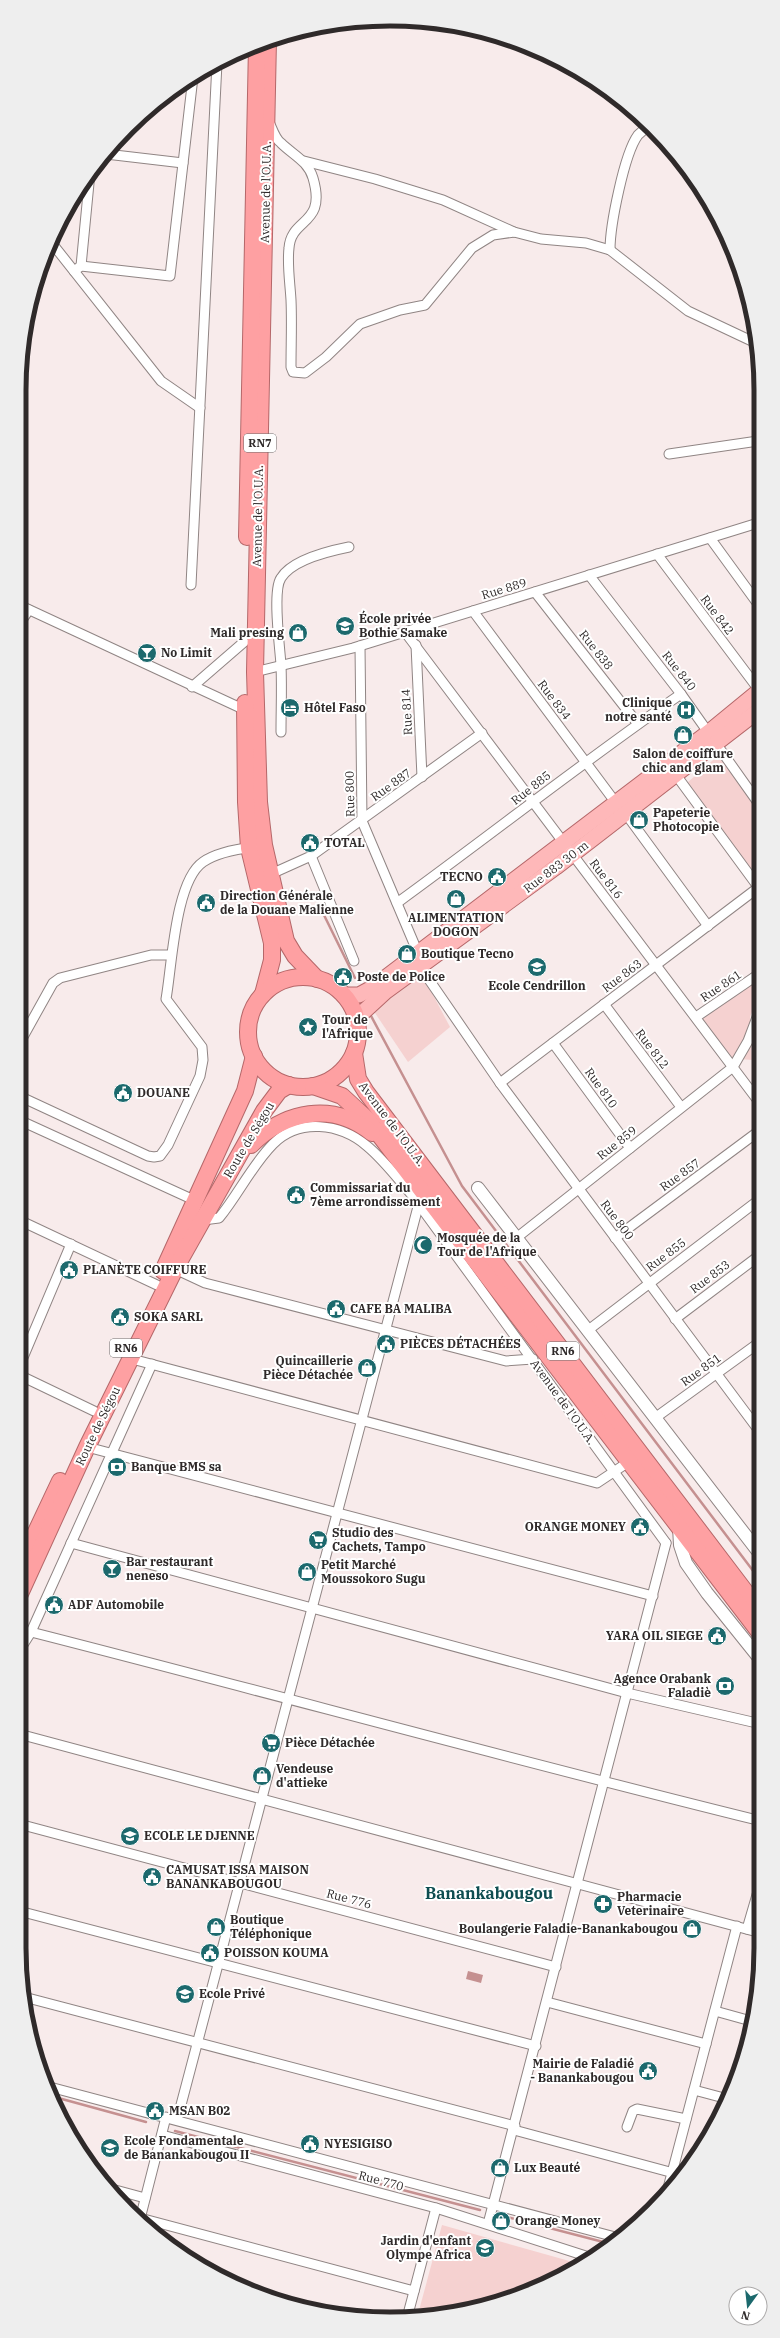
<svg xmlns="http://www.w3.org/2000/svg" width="780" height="2338" font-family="'IBM Plex Serif',serif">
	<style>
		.green { fill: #f5d1d0 }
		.water { fill: #c59090 }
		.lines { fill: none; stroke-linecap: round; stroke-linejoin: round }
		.stream { stroke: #c59090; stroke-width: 2.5 }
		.minor-casing { stroke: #908584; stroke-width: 11 }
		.tertiary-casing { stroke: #908584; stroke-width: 14 }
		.primary-casing { stroke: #b56769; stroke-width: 17 }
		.trunk-casing { stroke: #b56769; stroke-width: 18 }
		.minor { stroke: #fff; stroke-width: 9 }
		.tertiary { stroke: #fff; stroke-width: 12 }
		.primary { stroke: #feb8b9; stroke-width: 15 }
		.trunk { stroke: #fea0a2; stroke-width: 16 }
		.labels { text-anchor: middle; stroke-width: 4; stroke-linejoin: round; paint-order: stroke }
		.shield { fill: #fff; stroke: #6d6a6a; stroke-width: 1 }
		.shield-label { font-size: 11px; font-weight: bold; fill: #2f2a2a }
		.street-label { font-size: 12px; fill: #2f2a2a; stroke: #fff }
		.poi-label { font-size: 12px; font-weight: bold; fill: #2f2a2a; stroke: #fff; text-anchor: start }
		.district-label { font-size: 16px; font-weight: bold; fill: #0e4d50; stroke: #fff }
		.rim { fill: none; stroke: #2f2a2a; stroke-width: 5 }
	</style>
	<rect width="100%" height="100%" fill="#f8ebeb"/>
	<g class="green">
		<polygon points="720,754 759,812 759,881 687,783"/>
		<polygon points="422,974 450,1027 408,1062 371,1007"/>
		<polygon points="759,974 759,994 750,1017 752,1060 727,1058 700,1016"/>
		<polygon points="442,2225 580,2264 486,2306 417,2318"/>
	</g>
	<polygon class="water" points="468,1971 483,1975 481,1983 466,1979"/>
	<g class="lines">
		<g class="stream">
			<polyline points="321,909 355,978"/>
			<polyline points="370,1014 462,1186 760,1580"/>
			<polyline points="51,2096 146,2122"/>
			<polyline points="175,2131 480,2210"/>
			<polyline points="499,2215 611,2244"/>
		</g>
		<g class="minor-casing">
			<g id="minor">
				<path d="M269,122c3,6 6,17 12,21 12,12 27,18 32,35 14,48 -22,39 -24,70 -2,16 1,35 2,52 1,22 0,44 0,67l2,5 12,1 21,-16 34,-33 40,-14 25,-5 47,-57 21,-13 21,-3 27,7 45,4 24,7 78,61 70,33"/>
				<polyline points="106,154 183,163"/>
				<polyline points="304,161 375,179 443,200 514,232"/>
				<polyline points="51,242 161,381 200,408"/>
				<path d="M610,250c0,-24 14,-96 28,-115 3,-3 7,-6 10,-8"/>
				<polyline points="81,266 90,173"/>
				<polyline points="74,271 81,266 170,276 193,77"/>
				<polyline points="669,454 758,441"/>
				<polyline points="710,538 758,604"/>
				<polyline points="657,554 759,690"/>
				<polyline points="589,575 681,694 759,804"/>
				<polyline points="191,585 217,63"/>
				<polyline points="535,592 638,724"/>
				<polyline points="19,605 245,710"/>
				<polyline points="473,611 616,803"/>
				<polyline points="19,624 29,610"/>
				<polyline points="405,632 759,1102"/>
				<polyline points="416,645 422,777"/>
				<polyline points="360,646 362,821 418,953"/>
				<polyline points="255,672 353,648 758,523"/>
				<polyline points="192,687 244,642"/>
				<path d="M281,732c0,-22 1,-44 0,-67 -1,-17 -9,-74 0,-87 11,-18 48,-27 68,-31"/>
				<polyline points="676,775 759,888"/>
				<polyline points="626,814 708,926"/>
				<polyline points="311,856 354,961"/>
				<polyline points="271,874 311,856 482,733"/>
				<path d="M397,903c95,-69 187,-142 284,-209"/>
				<polyline points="421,968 500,1083 760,1432"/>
				<polyline points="604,1004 681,1107"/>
				<polyline points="696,1017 759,974"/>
				<polyline points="553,1043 630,1148"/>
				<polyline points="19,1044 53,983 60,978 151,955 171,955"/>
				<polyline points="500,1083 759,887"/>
				<path d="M19,1096l129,60 6,1 6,-1 8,-11 32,-69 3,-16 -1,-13 -36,-48c6,-33 9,-118 37,-137 13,-9 34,-13 50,-15"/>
				<polyline points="19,1120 196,1201"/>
				<polyline points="19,1220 157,1285"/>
				<path d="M203,1220l16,-2c19,-23 33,-53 54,-74 26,-26 67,-21 94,2 17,14 31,33 45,49l254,348"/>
				<polyline points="615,1238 759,1131"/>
				<polyline points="515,1239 733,1067 748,1041 759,1012"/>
				<polyline points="175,1269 205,1283 506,1361 533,1359"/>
				<polyline points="675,1319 760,1255"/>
				<polyline points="587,1331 760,1199"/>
				<polyline points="132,1359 597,1483 630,1461"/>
				<polyline points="19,1367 71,1244"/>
				<polyline points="19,1375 94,1411"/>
				<polyline points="655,1418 760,1342"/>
				<polyline points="87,1447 653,1596"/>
				<polyline points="71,1543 627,1693 761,1724"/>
				<path d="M31,1632c243,62 486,129 730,189"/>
				<polyline points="19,1651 31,1632 152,1364"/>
				<polyline points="19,1734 761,1933"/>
				<polyline points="19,1824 556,1967"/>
				<polyline points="19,1911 536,2046"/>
				<polyline points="747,1929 761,1881"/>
				<polyline points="24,1997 515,2126"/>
				<polyline points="547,2002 706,2044"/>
				<polyline points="715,2011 751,2021"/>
				<polyline points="46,2086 619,2238"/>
				<polyline points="694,2090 724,2098"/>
				<polyline points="177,2120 419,1203"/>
				<polyline points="627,2127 633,2111 637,2109 686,2119"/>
				<polyline points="514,2130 681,2175"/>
				<polyline points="162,2135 436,2208 592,2258"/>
				<polyline points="108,2188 145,2198"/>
				<polyline points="667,2192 737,1926"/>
				<polyline points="140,2218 414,2291"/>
				<polyline points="140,2219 166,2117"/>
				<polyline points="488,2224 666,1543"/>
				<polyline points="407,2318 436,2208"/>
			</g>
		</g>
		<g class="tertiary-casing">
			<g id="tertiary">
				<polyline points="478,1188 760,1554"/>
				<polyline points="679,1527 680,1545 686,1563 707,1593 760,1659"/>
			</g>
		</g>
		<g class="primary-casing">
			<g id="primary">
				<polyline points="344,995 359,995 372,988 709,732 759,691"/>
				<polyline points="357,1025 360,1015 385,992 556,867 759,710"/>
			</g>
		</g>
		<g class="trunk-casing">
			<g id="trunk">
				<polyline points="268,40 255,672 259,802 264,845 286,941 295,956 317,979"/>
				<polyline points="247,537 257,45"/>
				<polyline points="245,703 246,802 249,848 272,943 272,960 263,994"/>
				<circle cx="303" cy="1032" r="55"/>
				<polyline points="354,1053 358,1079 366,1092 760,1611"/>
				<polyline points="313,1086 342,1096 368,1120 760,1633"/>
				<path d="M251,1145c34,-34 81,-44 121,-12"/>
				<polyline points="163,1271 245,1091 254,1056"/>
				<polyline points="19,1568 60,1481"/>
				<polyline points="19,1596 87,1447 175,1269 264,1111 279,1091 289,1085"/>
			</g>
		</g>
		<use href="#minor" class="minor"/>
		<use href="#tertiary" class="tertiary"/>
		<use href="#primary" class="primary"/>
		<use href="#trunk" class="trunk"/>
	</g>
	<defs>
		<g id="school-disc" transform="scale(1)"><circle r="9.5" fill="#1c696d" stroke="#fff"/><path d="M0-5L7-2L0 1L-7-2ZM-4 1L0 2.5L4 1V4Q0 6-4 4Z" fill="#fff"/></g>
		<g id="shop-disc" transform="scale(1)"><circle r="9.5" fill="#1c696d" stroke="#fff"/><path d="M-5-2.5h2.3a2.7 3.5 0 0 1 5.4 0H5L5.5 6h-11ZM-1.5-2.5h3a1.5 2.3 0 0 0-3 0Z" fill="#fff"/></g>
		<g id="bar-disc" transform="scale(1)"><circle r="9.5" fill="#1c696d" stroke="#fff"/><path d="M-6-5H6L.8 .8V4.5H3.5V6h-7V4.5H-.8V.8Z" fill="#fff"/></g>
		<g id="hotel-disc" transform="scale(1)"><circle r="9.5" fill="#1c696d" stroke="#fff"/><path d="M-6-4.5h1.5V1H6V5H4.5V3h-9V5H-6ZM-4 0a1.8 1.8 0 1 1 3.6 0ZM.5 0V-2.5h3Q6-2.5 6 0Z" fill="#fff"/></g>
		<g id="hospital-disc" transform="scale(1)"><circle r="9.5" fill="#1c696d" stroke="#fff"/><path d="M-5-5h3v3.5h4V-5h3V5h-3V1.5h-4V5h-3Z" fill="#fff"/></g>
		<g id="civic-disc" transform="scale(1)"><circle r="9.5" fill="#1c696d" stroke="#fff"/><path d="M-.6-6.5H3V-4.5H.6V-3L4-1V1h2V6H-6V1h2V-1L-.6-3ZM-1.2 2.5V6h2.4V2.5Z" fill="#fff"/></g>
		<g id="sight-disc" transform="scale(1)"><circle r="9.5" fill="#1c696d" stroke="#fff"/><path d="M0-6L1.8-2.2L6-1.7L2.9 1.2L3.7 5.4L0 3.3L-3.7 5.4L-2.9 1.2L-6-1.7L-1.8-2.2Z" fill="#fff"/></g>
		<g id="mosque-disc" transform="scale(1)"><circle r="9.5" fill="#1c696d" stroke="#fff"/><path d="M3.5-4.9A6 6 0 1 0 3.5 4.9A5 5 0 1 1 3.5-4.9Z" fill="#fff"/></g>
		<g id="bank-disc" transform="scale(1)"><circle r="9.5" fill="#1c696d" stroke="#fff"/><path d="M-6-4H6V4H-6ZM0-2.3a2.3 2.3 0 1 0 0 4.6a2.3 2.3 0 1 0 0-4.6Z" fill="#fff"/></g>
		<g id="supermarket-disc" transform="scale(1)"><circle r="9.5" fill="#1c696d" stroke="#fff"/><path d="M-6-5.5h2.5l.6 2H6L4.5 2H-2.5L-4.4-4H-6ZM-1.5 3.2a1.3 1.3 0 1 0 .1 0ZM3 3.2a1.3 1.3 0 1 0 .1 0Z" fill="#fff"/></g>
		<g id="pharmacy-disc" transform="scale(1)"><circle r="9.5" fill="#1c696d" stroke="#fff"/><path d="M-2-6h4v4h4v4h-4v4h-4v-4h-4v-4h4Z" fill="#fff"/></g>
	</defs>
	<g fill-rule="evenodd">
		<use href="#school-disc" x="345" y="626"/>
		<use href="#shop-disc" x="298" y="633"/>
		<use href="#bar-disc" x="147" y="653"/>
		<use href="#hotel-disc" x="290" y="708"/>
		<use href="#hospital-disc" x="686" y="710"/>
		<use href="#shop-disc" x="683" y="735"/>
		<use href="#shop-disc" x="639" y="820"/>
		<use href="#civic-disc" x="310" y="843"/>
		<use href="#civic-disc" x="497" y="877"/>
		<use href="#shop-disc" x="456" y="899"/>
		<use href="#civic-disc" x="206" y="903"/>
		<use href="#shop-disc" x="407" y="954"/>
		<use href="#school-disc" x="537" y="967"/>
		<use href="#civic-disc" x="343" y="977"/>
		<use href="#sight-disc" x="308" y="1027"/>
		<use href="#civic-disc" x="123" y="1093"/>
		<use href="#civic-disc" x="296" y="1195"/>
		<use href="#mosque-disc" x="423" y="1245"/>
		<use href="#civic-disc" x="69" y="1270"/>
		<use href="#civic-disc" x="336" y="1309"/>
		<use href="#civic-disc" x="120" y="1317"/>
		<use href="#civic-disc" x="386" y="1344"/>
		<use href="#shop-disc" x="367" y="1368"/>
		<use href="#bank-disc" x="117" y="1467"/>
		<use href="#civic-disc" x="640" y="1527"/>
		<use href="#supermarket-disc" x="318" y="1540"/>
		<use href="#bar-disc" x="112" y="1569"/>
		<use href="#shop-disc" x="307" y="1572"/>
		<use href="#civic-disc" x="54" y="1605"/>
		<use href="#civic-disc" x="717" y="1636"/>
		<use href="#bank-disc" x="725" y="1686"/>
		<use href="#supermarket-disc" x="271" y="1743"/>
		<use href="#shop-disc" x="262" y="1776"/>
		<use href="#school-disc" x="130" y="1836"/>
		<use href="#civic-disc" x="152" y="1877"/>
		<use href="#pharmacy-disc" x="603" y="1904"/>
		<use href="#shop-disc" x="216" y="1927"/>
		<use href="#shop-disc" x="692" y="1929"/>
		<use href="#civic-disc" x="210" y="1953"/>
		<use href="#school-disc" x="185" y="1994"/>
		<use href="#civic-disc" x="648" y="2071"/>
		<use href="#civic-disc" x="155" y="2111"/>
		<use href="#civic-disc" x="310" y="2144"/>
		<use href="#school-disc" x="110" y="2148"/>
		<use href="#shop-disc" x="500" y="2168"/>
		<use href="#shop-disc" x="501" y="2221"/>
		<use href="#school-disc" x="485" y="2248"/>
	</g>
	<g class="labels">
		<g class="shield">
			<rect x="244" y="434" width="32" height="18" rx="3"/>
			<rect x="110" y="1339" width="32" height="18" rx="3"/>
			<rect x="547" y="1342" width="32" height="18" rx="3"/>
		</g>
		<g class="shield-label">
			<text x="260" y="447">RN7</text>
			<text x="126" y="1352">RN6</text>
			<text x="563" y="1355">RN6</text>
		</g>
		<g class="street-label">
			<text transform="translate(266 192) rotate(-89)" y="4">Avenue de l'O.U.A.</text>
			<text transform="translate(258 516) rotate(-89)" y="4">Avenue de l'O.U.A.</text>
			<text transform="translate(504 589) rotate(-17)" y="4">Rue 889</text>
			<text transform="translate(717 615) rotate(53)" y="4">Rue 842</text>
			<text transform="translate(596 650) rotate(52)" y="4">Rue 838</text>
			<text transform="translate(679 671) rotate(52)" y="4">Rue 840</text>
			<text transform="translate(554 700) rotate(53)" y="4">Rue 834</text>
			<text transform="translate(407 712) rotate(-93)" y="4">Rue 814</text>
			<text transform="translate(391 785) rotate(-36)" y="4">Rue 887</text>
			<text transform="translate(531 788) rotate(-38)" y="4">Rue 885</text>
			<text transform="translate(350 794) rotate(-91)" y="4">Rue 800</text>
			<text transform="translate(556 867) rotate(-37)" y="4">Rue 883 30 m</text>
			<text transform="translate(606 879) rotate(53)" y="4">Rue 816</text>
			<text transform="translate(622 976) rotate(-37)" y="4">Rue 863</text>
			<text transform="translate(721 986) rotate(-34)" y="4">Rue 861</text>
			<text transform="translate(652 1049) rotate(53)" y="4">Rue 812</text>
			<text transform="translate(601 1088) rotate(54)" y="4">Rue 810</text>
			<text transform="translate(392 1124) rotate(53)" y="4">Avenue de l'O.U.A.</text>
			<text transform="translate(249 1140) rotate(-59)" y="4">Route de Ségou</text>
			<text transform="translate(617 1143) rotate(-38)" y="4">Rue 859</text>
			<text transform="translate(680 1175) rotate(-36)" y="4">Rue 857</text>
			<text transform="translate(617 1220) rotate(53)" y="4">Rue 800</text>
			<text transform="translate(666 1255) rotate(-37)" y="4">Rue 855</text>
			<text transform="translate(710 1277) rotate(-37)" y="4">Rue 853</text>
			<text transform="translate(701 1370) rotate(-36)" y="4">Rue 851</text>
			<text transform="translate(563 1402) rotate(54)" y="4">Avenue de l'O.U.A.</text>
			<text transform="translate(98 1426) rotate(-64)" y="4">Route de Ségou</text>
			<text transform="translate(349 1899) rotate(15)" y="4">Rue 776</text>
			<text transform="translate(381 2181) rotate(15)" y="4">Rue 770</text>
		</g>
		<g class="poi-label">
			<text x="359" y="623">École privée<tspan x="359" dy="14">Bothie Samake</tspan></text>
			<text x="284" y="637" text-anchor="end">Mali presing</text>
			<text x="161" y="657">No Limit</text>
			<text x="672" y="707" text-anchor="end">Clinique<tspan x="672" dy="14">notre santé</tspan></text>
			<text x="304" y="712">Hôtel Faso</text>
			<text x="683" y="758" text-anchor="middle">Salon de coiffure<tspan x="683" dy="14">chic and glam</tspan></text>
			<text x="653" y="817">Papeterie<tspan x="653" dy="14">Photocopie</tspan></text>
			<text x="324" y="847">TOTAL</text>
			<text x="483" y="881" text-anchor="end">TECNO</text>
			<text x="220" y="900">Direction Générale<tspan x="220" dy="14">de la Douane Malienne</tspan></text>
			<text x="456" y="922" text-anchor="middle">ALIMENTATION<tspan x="456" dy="14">DOGON</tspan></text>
			<text x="421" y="958">Boutique Tecno</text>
			<text x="357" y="981">Poste de Police</text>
			<text x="537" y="990" text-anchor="middle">Ecole Cendrillon</text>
			<text x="322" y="1024">Tour de<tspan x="322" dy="14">l'Afrique</tspan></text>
			<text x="137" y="1097">DOUANE</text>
			<text x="310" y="1192">Commissariat du<tspan x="310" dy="14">7ème arrondissement</tspan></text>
			<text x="437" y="1242">Mosquée de la<tspan x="437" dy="14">Tour de l'Afrique</tspan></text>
			<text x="83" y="1274">PLANÈTE COIFFURE</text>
			<text x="350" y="1313">CAFE BA MALIBA</text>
			<text x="134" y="1321">SOKA SARL</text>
			<text x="400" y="1348">PIÈCES DÉTACHÉES</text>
			<text x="353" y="1365" text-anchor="end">Quincaillerie<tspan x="353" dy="14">Pièce Détachée</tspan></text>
			<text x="131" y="1471">Banque BMS sa</text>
			<text x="626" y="1531" text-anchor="end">ORANGE MONEY</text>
			<text x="332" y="1537">Studio des<tspan x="332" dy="14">Cachets, Tampo</tspan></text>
			<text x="126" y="1566">Bar restaurant<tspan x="126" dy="14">neneso</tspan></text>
			<text x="321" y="1569">Petit Marché<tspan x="321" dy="14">Moussokoro Sugu</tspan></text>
			<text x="68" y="1609">ADF Automobile</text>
			<text x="703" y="1640" text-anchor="end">YARA OIL SIEGE</text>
			<text x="711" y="1683" text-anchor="end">Agence Orabank<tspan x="711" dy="14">Faladiè</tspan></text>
			<text x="285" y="1747">Pièce Détachée</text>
			<text x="276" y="1773">Vendeuse<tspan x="276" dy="14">d'attieke</tspan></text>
			<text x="144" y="1840">ECOLE LE DJENNE</text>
			<text x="166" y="1874">CAMUSAT ISSA MAISON<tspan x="166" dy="14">BANANKABOUGOU</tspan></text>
			<text x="617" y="1901">Pharmacie<tspan x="617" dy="14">Veterinaire</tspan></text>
			<text x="230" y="1924">Boutique<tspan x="230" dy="14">Téléphonique</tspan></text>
			<text x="678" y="1933" text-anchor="end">Boulangerie Faladie-Banankabougou</text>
			<text x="224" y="1957">POISSON KOUMA</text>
			<text x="199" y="1998">Ecole Privé</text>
			<text x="634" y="2068" text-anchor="end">Mairie de Faladié<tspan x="634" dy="14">- Banankabougou</tspan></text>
			<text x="169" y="2115">MSAN B02</text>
			<text x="124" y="2145">Ecole Fondamentale<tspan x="124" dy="14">de Banankabougou II</tspan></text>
			<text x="324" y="2148">NYESIGISO</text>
			<text x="514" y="2172">Lux Beauté</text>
			<text x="515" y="2225">Orange Money</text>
			<text x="471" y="2245" text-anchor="end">Jardin d'enfant<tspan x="471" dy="14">Olympe Africa</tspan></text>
		</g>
		<g class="district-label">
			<text x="489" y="1899">Banankabougou</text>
		</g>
	</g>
	<path d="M0 0H780V2338H0ZM390 26H390A364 364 0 0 1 754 390V1948A364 364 0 0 1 390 2312H390A364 364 0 0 1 26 1948V390A364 364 0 0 1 390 26Z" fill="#eee" fill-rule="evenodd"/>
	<path class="rim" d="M390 26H390A364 364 0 0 1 754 390V1948A364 364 0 0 1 390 2312H390A364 364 0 0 1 26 1948V390A364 364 0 0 1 390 26Z"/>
	<g transform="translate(748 2306) rotate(195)"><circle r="19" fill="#ffffff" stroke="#acaaaa"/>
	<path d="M0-3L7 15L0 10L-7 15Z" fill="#1c696d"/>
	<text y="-6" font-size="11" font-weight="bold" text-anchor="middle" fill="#2f2a2a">N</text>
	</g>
</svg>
